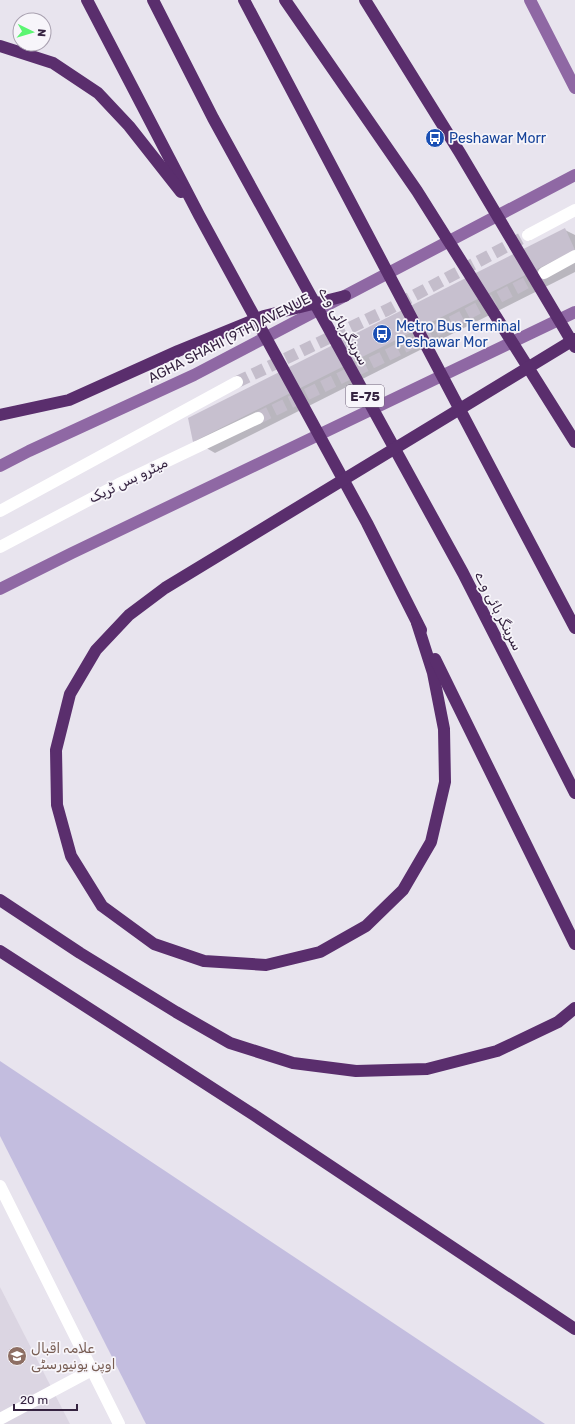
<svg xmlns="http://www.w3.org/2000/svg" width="575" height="1424" font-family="Rubik,'Noto Sans Arabic',sans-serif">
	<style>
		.built { fill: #dbd5e2 }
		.green { fill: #c3bddf }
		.shadow { fill: #0003 }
		.building { fill: #c7c0cf }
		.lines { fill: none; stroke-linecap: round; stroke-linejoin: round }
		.minor-tunnel { stroke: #c4bdcb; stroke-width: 12; stroke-dasharray: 12 6; stroke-linecap: butt }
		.minor { stroke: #fff; stroke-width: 12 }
		.major { stroke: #8f68a4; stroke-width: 12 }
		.highway { stroke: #5a2e6d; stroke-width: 12 }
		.labels { text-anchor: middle; stroke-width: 3.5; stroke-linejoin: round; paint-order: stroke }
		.shield { fill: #f7f5fa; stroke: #6f6278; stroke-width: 1 }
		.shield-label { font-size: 13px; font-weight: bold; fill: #352340 }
		.transit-label { font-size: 14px; fill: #164399; stroke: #f7f5fa; text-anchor: start }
		.street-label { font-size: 14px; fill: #352340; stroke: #f7f5fa }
		.education-label { font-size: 14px; fill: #785e54; stroke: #f7f5fa; text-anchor: start }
	</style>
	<rect width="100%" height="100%" fill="#e8e4ee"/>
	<polygon class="built" points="0,1287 70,1424 0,1424"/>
	<polygon class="green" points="0,1061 545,1424 146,1424 0,1136"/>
	<polygon class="shadow" points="565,230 575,235 575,272 215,453 194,441"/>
	<polygon class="building" points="565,228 575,250 193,442 188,418"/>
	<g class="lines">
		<g class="minor-tunnel">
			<polyline points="237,382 387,310 528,235"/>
			<polyline points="258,418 406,346 543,274"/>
		</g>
		<g class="minor">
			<polyline points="528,235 575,210"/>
			<polyline points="544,273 575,256"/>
			<polyline points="0,511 237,382"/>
			<polyline points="0,547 119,484 258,418"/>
			<polyline points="0,1186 119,1424"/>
			<polyline points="0,1419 92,1370"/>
		</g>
		<g class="major">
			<polyline points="530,0 575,88"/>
			<polyline points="0,466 29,451 194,375 575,175"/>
			<polyline points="0,589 72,553 575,312"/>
		</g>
		<g class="highway">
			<polyline points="87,0 199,215 367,523 421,630"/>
			<polyline points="153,0 213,118 463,573 575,793"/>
			<polyline points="244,0 575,628"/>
			<polyline points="285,0 417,191 575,442"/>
			<polyline points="365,0 460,153 575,347"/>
			<polyline points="0,46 53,63 98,93 129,126 181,192"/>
			<polyline points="0,415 69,400 178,351 264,316 345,296"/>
			<polyline points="417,623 433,673 444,729 445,782 431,842 403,890 366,926 320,952 266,965 204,961 154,944 102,906 71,856 57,805 56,750 70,694 96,650 129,615 165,588 575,339"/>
			<polyline points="435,659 575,944"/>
			<polyline points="0,900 80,953 176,1012 230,1043 293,1063 356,1071 427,1069 497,1051 558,1022 575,1008"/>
			<polyline points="0,951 254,1115 575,1329"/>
		</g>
	</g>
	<defs>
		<g id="bus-disc" transform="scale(1)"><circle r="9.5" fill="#1a4fb4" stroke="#f7f5fa"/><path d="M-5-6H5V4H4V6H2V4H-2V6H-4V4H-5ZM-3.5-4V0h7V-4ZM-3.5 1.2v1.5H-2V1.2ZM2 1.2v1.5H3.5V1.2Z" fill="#fff"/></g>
		<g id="university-disc" transform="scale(1)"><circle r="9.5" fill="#8d6e63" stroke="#f7f5fa"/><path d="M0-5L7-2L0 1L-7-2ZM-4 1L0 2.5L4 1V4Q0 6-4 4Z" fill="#fff"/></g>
	</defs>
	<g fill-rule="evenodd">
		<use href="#bus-disc" x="435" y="138"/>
		<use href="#bus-disc" x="382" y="334"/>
		<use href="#university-disc" x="17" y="1356"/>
	</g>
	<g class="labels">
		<rect class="shield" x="346" y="385" width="38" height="22" rx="3"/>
		<g class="shield-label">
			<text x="365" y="401">E-75</text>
		</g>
		<g class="transit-label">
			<text x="449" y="143">Peshawar Morr</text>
			<text x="396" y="331">Metro Bus Terminal<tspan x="396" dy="16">Peshawar Mor</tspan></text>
		</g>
		<g class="street-label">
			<text transform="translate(344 326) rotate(61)" y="5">سرینگر ہائی وے</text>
			<text transform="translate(229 338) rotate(-27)" y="5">AGHA SHAHI (9TH) AVENUE</text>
			<text transform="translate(128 480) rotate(-26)" y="5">میٹرو بس ٹریک</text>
			<text transform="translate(499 611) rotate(63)" y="5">سرینگر ہائی وے</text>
		</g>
		<g class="education-label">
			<text x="31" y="1353">علامہ اقبال<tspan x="31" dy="16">اوپن یونیورسٹی</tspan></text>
		</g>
	</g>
	<g transform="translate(32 32) rotate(95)"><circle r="19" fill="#f7f5fa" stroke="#a9a1b0"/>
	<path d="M0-3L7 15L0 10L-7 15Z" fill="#5bf572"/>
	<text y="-6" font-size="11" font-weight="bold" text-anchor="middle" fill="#352340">N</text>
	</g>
	<path d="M14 1404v6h63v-6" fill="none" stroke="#352340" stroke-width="2"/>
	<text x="20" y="1404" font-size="12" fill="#352340" stroke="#f7f5fa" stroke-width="3" paint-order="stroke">20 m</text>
</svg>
